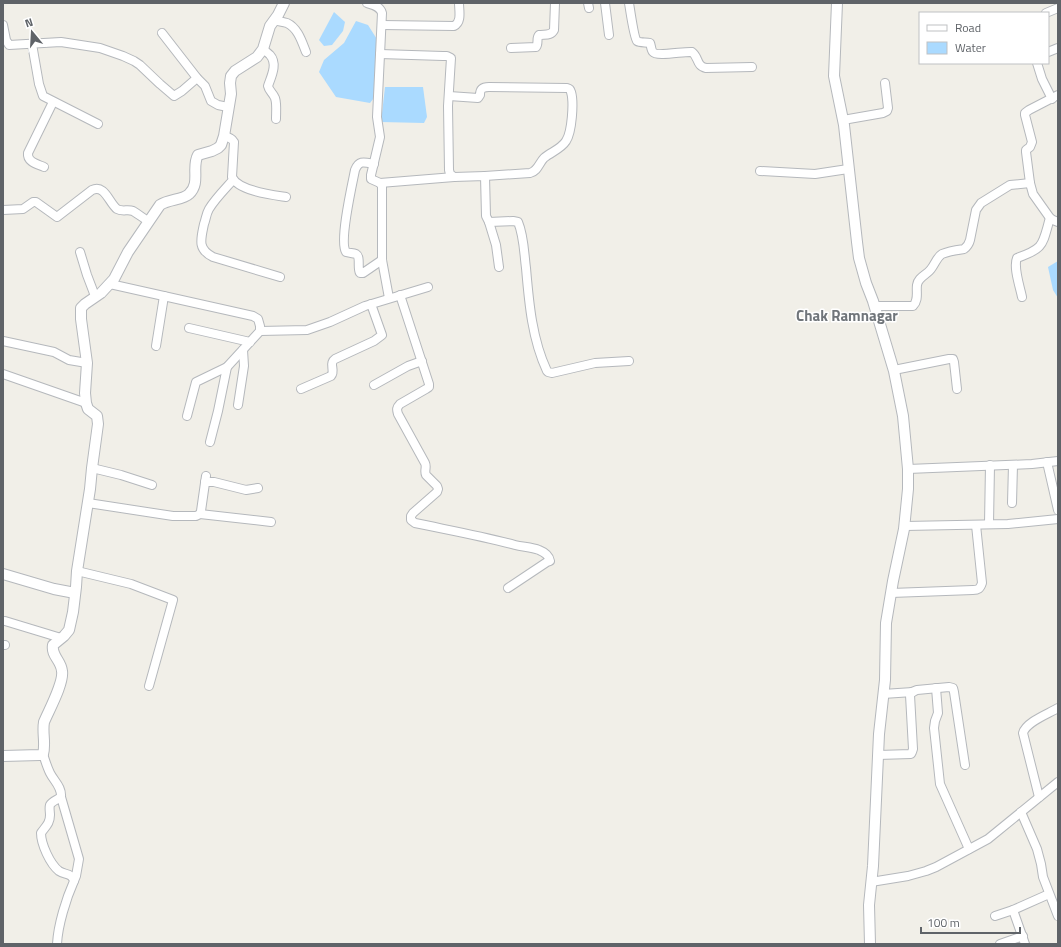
<svg xmlns="http://www.w3.org/2000/svg" width="1061" height="947" font-family="'Titillium Web',sans-serif">
	<style>
		.water { fill: #aadaff }
		.lines { fill: none; stroke-linecap: round; stroke-linejoin: round }
		.minor-casing { stroke: #b5b8bc; stroke-width: 10 }
		.tertiary-casing { stroke: #b5b8bc; stroke-width: 12 }
		.minor { stroke: #fff; stroke-width: 8 }
		.tertiary { stroke: #fff; stroke-width: 10 }
		.labels { text-anchor: middle; stroke-width: 3; stroke-linejoin: round; paint-order: stroke }
		.district-label { font-size: 15px; font-weight: bold; fill: #70757a; stroke: #fff }
	</style>
	<rect width="100%" height="100%" fill="#f1efe8"/>
	<g class="water">
		<polygon points="334,12 345,22 343,31 332,45 324,46 319,40"/>
		<polygon points="356,21 368,25 380,44 377,94 370,103 336,97 319,72 324,60 344,43"/>
		<polygon points="385,87 423,87 427,117 424,123 381,122"/>
		<polygon points="1058,261 1058,298 1053,290 1048,267"/>
	</g>
	<g class="lines">
		<g class="minor-casing">
			<g id="minor">
				<path d="M367,3c6,2 13,3 15,10l-5,104 3,20 -9,38v4l9,4 2,3v74l7,38"/>
				<polyline points="588,3 589,8"/>
				<polyline points="605,3 609,35"/>
				<path d="M629,3c1,6 5,35 8,38 3,2 9,1 13,2 1,2 1,7 3,9 4,5 32,-1 39,0 7,5 4,14 14,16l46,-1"/>
				<polyline points="1046,13 1058,8"/>
				<path d="M274,20c4,1 9,2 13,3 11,5 15,19 19,29"/>
				<polyline points="3,25 6,40 9,45 61,42 100,48 123,56 134,61 140,65 160,84 174,96 182,91 197,78"/>
				<path d="M382,25l72,1c8,-4 5,-15 5,-23"/>
				<polyline points="162,33 197,78 205,86 211,101 218,105 228,107"/>
				<polyline points="32,44 39,84 43,96 98,124"/>
				<path d="M511,48l25,-1c3,-4 0,-9 3,-12 6,-1 12,1 15,-5l1,-27"/>
				<path d="M263,49c2,2 5,4 7,6 8,9 1,22 -2,31 1,5 5,7 7,12 2,6 1,14 1,21"/>
				<polyline points="1048,52 1058,48"/>
				<path d="M380,54l63,2h4l4,2 -3,48 1,64 1,4 4,3 31,-1 1,40 3,6 24,-1 5,1c6,14 6,31 8,46 3,35 6,71 21,103l1,1 4,1 43,-10 34,-2"/>
				<polyline points="1037,63 1042,79 1052,99"/>
				<polyline points="1058,95 1029,110 1025,113 1025,115 1032,142 1030,147 1026,150 1026,152 1030,183 1033,194 1050,218 1053,220 1058,222"/>
				<path d="M449,96l29,2 2,-3c0,-6 2,-8 9,-8l78,1c3,1 3,1 4,4 3,10 1,40 -5,49 -5,8 -15,11 -22,17 -5,5 -6,13 -14,15l-45,3"/>
				<polyline points="843,120 883,113 887,111 888,108 885,83"/>
				<path d="M224,136c4,1 8,2 10,6l-2,35c6,14 41,18 54,20"/>
				<path d="M374,164c-10,-2 -15,-4 -19,6 -3,15 -16,72 -9,82 3,1 7,1 10,2 5,3 1,14 4,19h3l19,-13"/>
				<path d="M44,167c-7,-3 -17,-5 -16,-14l25,-51"/>
				<polyline points="760,171 815,174 848,169"/>
				<path d="M233,180c-8,9 -18,19 -24,29 -3,5 -3,10 -5,15 -3,15 -7,25 9,33l67,20"/>
				<polyline points="380,183 454,177"/>
				<path d="M3,210l20,-1 10,-7h3l21,15 35,-27c13,-6 17,13 25,19 5,3 11,0 16,2 5,3 10,7 15,10"/>
				<polyline points="489,222 496,245 499,267"/>
				<polyline points="80,252 87,275 95,296"/>
				<polyline points="110,284 253,316 258,319 260,326 260,331 227,367 218,411 210,442"/>
				<path d="M400,295l29,89v3l-3,2 -26,15c-4,4 -3,6 -2,10l27,49c2,4 -1,8 1,12l11,11 1,3 -1,3 -24,21 -2,3v4l4,3c33,7 67,13 100,22 8,2 17,2 24,5 5,2 10,5 11,11l-3,1 -39,26"/>
				<path d="M1022,297c-2,-10 -9,-30 -5,-39 28,-10 25,-13 33,-40"/>
				<path d="M875,306h38c6,-6 3,-14 4,-21 1,-8 10,-10 14,-16 4,-5 6,-12 11,-15 7,-3 15,-4 22,-5 4,-3 5,-5 6,-9l6,-30 5,-7 29,-18 20,-2"/>
				<polyline points="189,328 250,342"/>
				<polyline points="260,331 307,330 330,322 365,306 428,287"/>
				<polyline points="3,341 54,352 69,360 87,363"/>
				<polyline points="156,346 164,296"/>
				<polyline points="894,370 949,359 953,359 954,362 957,389"/>
				<polyline points="3,374 86,403"/>
				<polyline points="374,385 408,366 422,361"/>
				<path d="M301,389l30,-13c5,-6 -3,-12 4,-17l39,-18 8,-6 -11,-31"/>
				<polyline points="238,405 244,366 243,350"/>
				<polyline points="187,416 196,382 227,367"/>
				<polyline points="1047,462 1058,510"/>
				<polyline points="92,468 121,475 152,485"/>
				<polyline points="908,469 1032,464 1058,461"/>
				<polyline points="205,482 214,482 246,490 258,488"/>
				<polyline points="88,503 173,516 196,516 200,514 201,511 206,476"/>
				<polyline points="1012,503 1013,465"/>
				<polyline points="200,514 271,522"/>
				<polyline points="989,524 990,465"/>
				<polyline points="905,526 1008,524 1058,519"/>
				<polyline points="77,571 131,584 173,600 149,686"/>
				<path d="M891,593l82,-3c5,0 7,-1 9,-7l-6,-58"/>
				<polyline points="5,621 61,638"/>
				<polyline points="3,645 5,645"/>
				<polyline points="936,688 938,713 935,721 934,728 940,784 969,849"/>
				<polyline points="883,694 913,692"/>
				<path d="M43,754c2,6 4,13 7,19 4,8 12,14 11,24 -4,3 -9,4 -11,8 -1,3 0,7 0,10 0,8 -4,11 -9,18 0,11 9,31 18,38 6,4 13,2 15,10 -8,18 -16,44 -17,63"/>
				<polyline points="878,755 911,754 912,752 913,749 910,695 912,692 917,690 949,687 953,688 954,692 965,765"/>
				<polyline points="61,797 79,859 76,876 74,881"/>
				<path d="M1039,797l-16,-64c3,-11 25,-19 35,-25"/>
				<polyline points="1021,812 1037,849 1041,864 1043,877 1058,916"/>
				<polyline points="871,882 908,876 926,871 936,867 988,839 1058,782"/>
				<polyline points="1013,910 1025,944"/>
				<polyline points="995,916 1013,910 1049,894"/>
				<polyline points="1000,944 1023,936"/>
			</g>
		</g>
		<g class="tertiary-casing">
			<g id="tertiary">
				<polyline points="837,3 834,76 844,125 857,242 859,258 866,283 873,301 894,371 903,416 908,469 908,489 904,529 893,581 886,623 885,680 879,734 873,866 869,905 870,944"/>
				<polyline points="3,574 54,589 75,593"/>
				<path d="M3,756l37,-1 3,-1c3,-10 -1,-21 1,-32 5,-12 20,-39 18,-51 -1,-11 -11,-15 -9,-26l11,-9 5,-6 4,-18 3,-25 1,-16 13,-82 2,-21 6,-44 -1,-8 -9,-7 -2,-6 -1,-10 2,-30 -6,-44v-11l4,-4 16,-11 13,-14 14,-27 32,-47c9,-6 23,-5 29,-11 12,-11 2,-27 9,-39l14,-4 6,-3 3,-3 3,-9 7,-42 -1,-11 1,-7 4,-5 22,-14 6,-8 7,-23 8,-11 6,-12"/>
			</g>
		</g>
		<use href="#minor" class="minor"/>
		<use href="#tertiary" class="tertiary"/>
	</g>
	<g class="labels">
		<g class="district-label">
			<text x="847" y="321">Chak Ramnagar</text>
		</g>
	</g>
	<rect width="1061" height="947" fill="none" stroke="#5f6368" stroke-width="8"/>
	<rect x="919" y="12" width="130" height="52" fill="#ffffff" stroke="#bfc1c3"/>
	<rect x="927" y="25" width="20" height="6" fill="#ffffff" stroke="#bfc1c3"/>
	<text x="955" y="32" font-size="12" fill="#5f6368">Road</text>
	<rect x="927" y="42" width="20" height="12" fill="#aadaff" stroke="#bfc1c3"/>
	<text x="955" y="52" font-size="12" fill="#5f6368">Water</text>
	<g transform="translate(32 32) rotate(342)" stroke="#ffffff" stroke-width="3" paint-order="stroke">
	<path d="M0-3L7 15L0 10L-7 15Z" fill="#5f6368"/>
	<text y="-6" font-size="11" font-weight="bold" text-anchor="middle" fill="#5f6368">N</text>
	</g>
	<path d="M921 927v6h99v-6" fill="none" stroke="#5f6368" stroke-width="2"/>
	<text x="927" y="927" font-size="12" fill="#5f6368" stroke="#ffffff" stroke-width="3" paint-order="stroke">100 m</text>
</svg>
